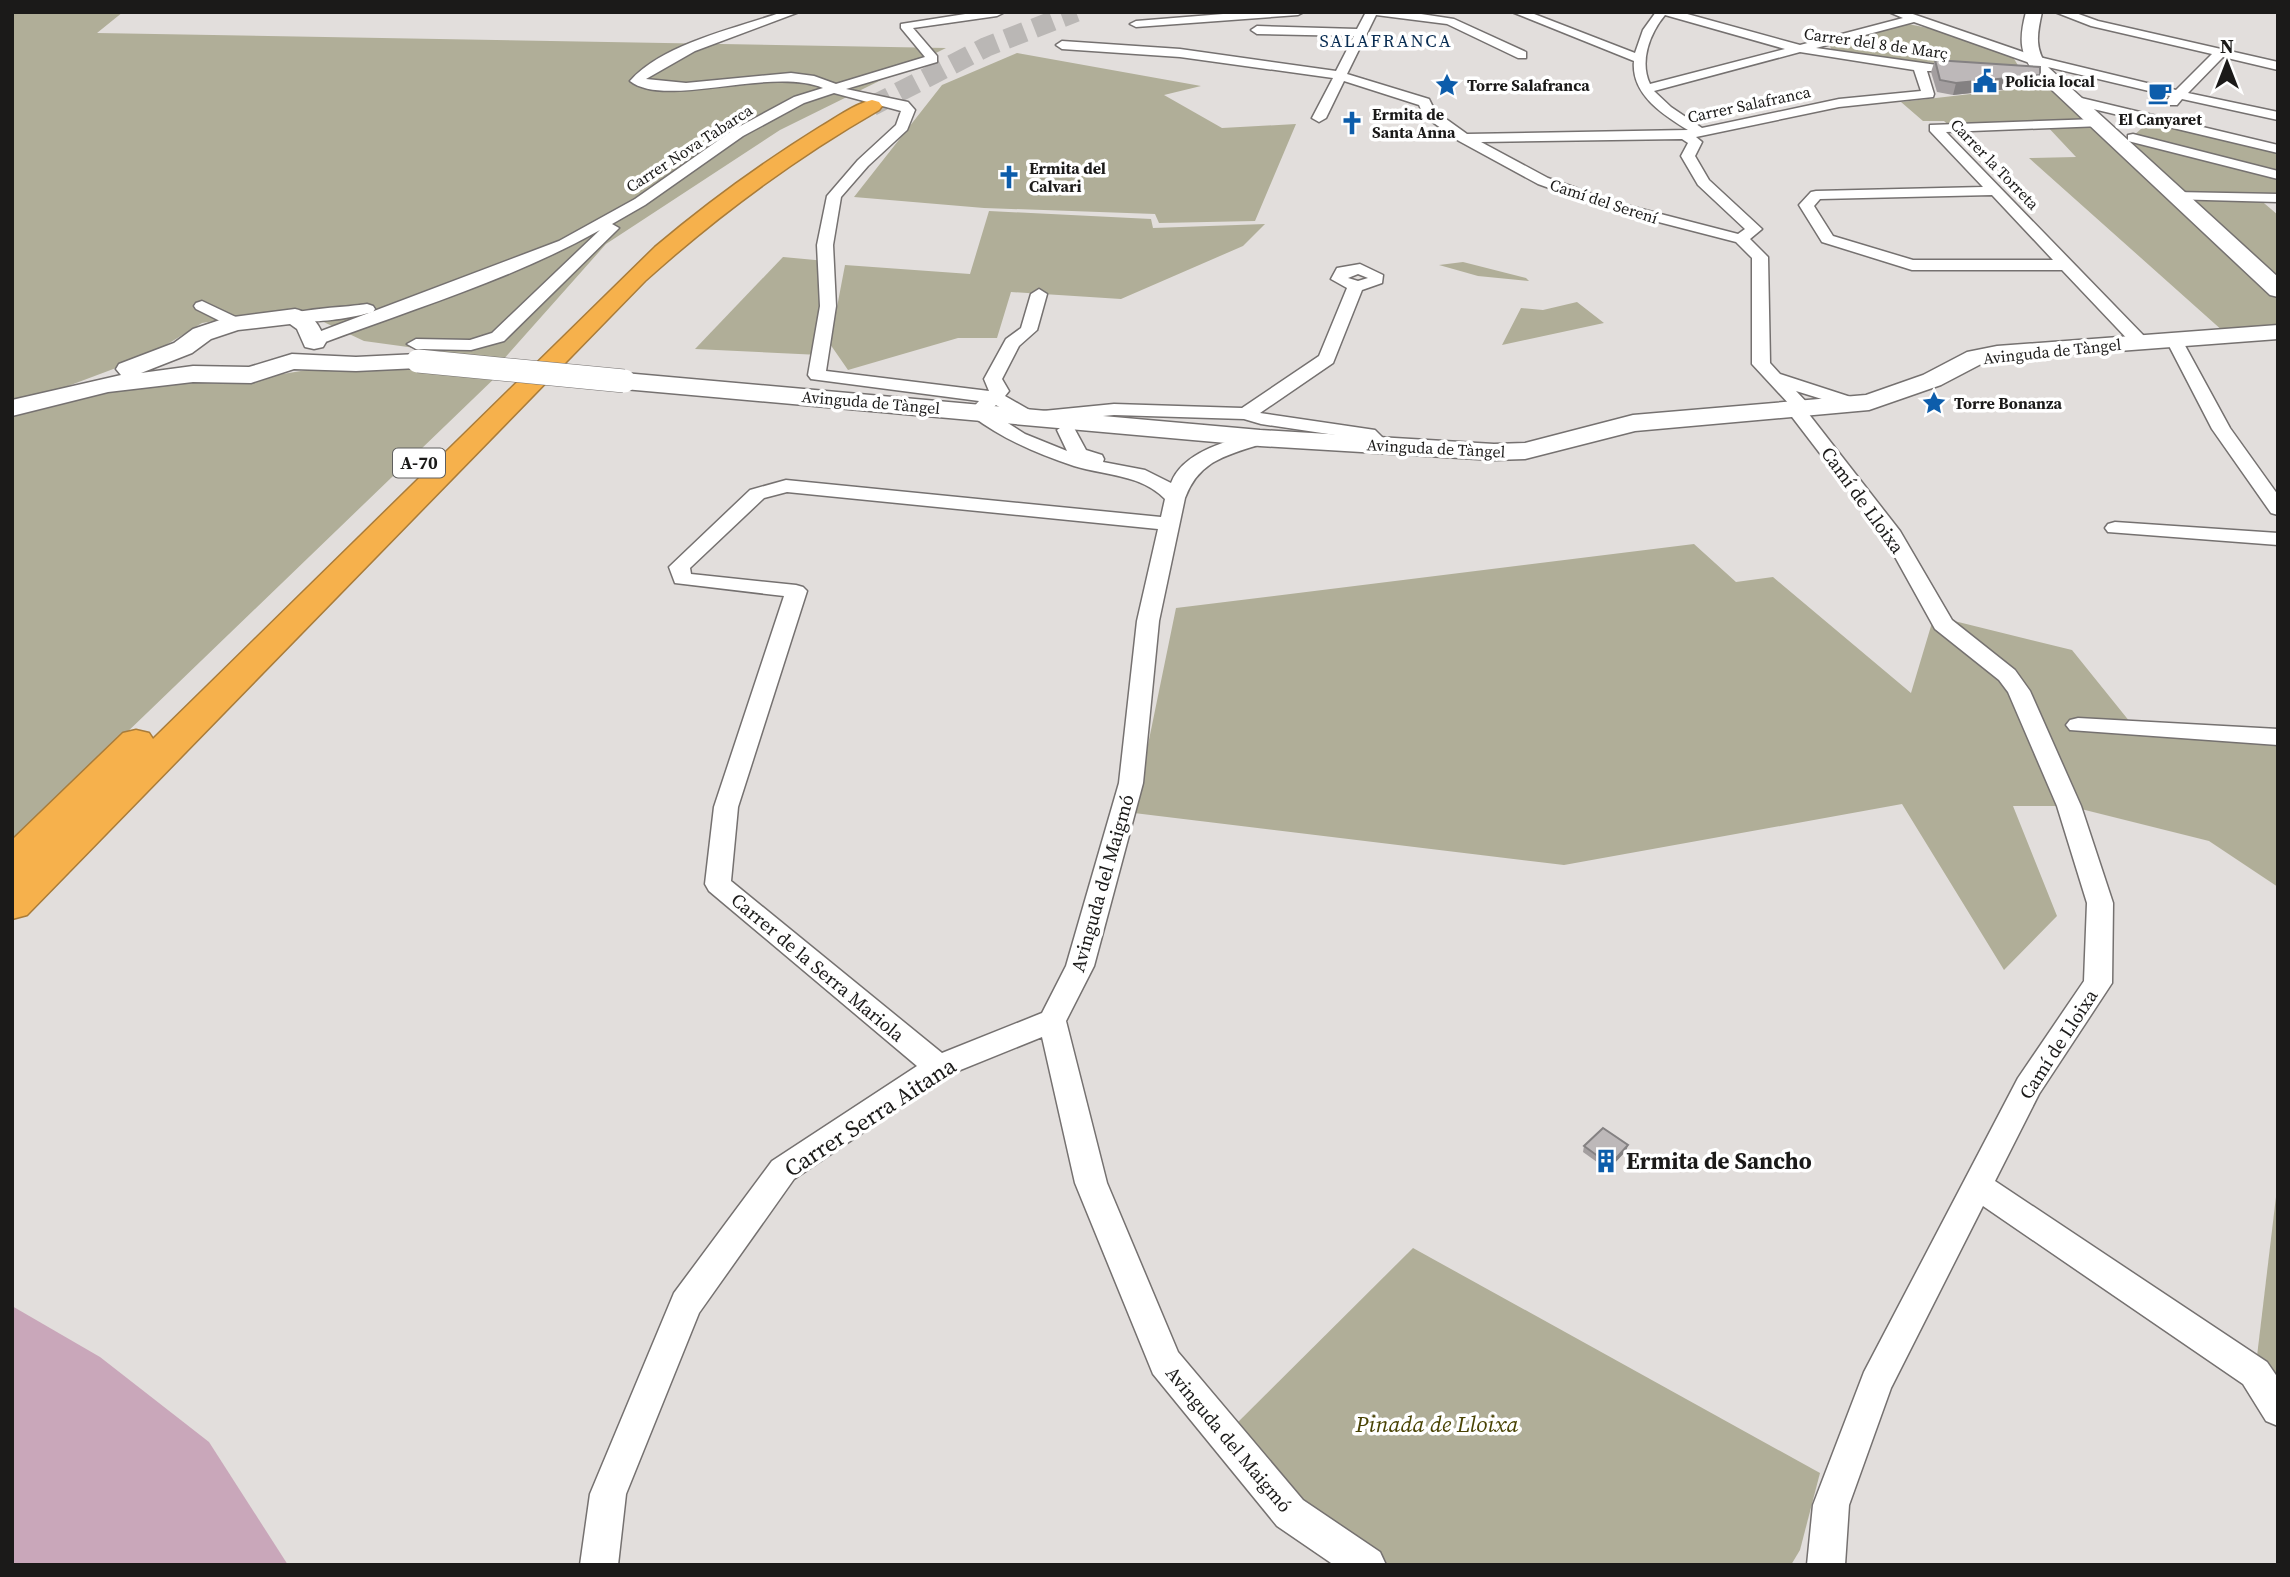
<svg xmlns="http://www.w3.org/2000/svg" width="2290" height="1577" font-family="'Source Serif 4',serif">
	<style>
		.green { fill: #b0ae98 }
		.water { fill: #c9a7ba }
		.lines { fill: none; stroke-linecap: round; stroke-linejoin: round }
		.highway-tunnel { stroke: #bab7b5; stroke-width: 20; stroke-dasharray: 20 10; stroke-linecap: butt }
		.street-casing { stroke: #757170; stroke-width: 3 }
		.secondary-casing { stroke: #757170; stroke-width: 3 }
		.highway-casing { stroke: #a97c3a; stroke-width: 3 }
		.street { fill: #fff; fill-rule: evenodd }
		.secondary { fill: #fff; fill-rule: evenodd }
		.highway { fill: #f6b14c; fill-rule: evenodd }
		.secondary-bridge-casing { stroke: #757170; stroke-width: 24; stroke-linecap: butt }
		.secondary-bridge { stroke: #fff; stroke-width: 23 }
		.wall { fill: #a39e9f }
		.shaded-wall { fill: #848182 }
		.building { fill: #bdb8b9; stroke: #848182; stroke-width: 2 }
		.labels { text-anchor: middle; stroke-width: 7; stroke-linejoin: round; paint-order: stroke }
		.far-street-label { font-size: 16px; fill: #1b1a19; stroke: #fff }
		.far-poi-label { font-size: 16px; font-weight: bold; fill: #1b1a19; stroke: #fff; text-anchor: start }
		.far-neighbourhood-label { font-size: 18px; letter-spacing: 2px; fill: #082c52; stroke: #fff }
		.shield { fill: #fff; stroke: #5f5f5e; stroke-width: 2 }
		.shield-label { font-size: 18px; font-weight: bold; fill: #1b1a19 }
		.street-label { font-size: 19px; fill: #1b1a19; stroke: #fff }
		.near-street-label { font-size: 23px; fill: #1b1a19; stroke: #fff }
		.near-poi-label { font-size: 23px; font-weight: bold; fill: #1b1a19; stroke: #fff; text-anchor: start }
		.near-park-label { font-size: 23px; font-style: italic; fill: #494304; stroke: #fff }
	</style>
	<rect width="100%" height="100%" fill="#e2dedc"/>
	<g class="green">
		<polygon points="12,12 123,12 97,33 946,48 780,130 606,244 503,360 364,341 294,308 202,323 148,356 60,389 12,402"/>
		<path d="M1908,24l40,8 63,22 8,13c-63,-1 -125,-6 -187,-17l-3,-5z"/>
		<polygon points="1017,53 1201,86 1164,95 1222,128 1296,124 1255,221 1159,223 1155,214 984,208 854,197 942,85"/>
		<polygon points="2040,86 2051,87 2086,122 2122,146 2152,119 2278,149 2278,198 2258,198 2278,215 2278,331 2224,332 2029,158 2076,157 2045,124 1952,128 1944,121 1923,121 1901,102"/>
		<polygon points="989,211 1151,219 1153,228 1265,224 1243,246 1121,299 1011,292 997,338 958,338 848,370 830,344 845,265 970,274"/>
		<polygon points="783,257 826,261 820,355 695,349"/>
		<polygon points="1463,262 1526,278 1529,281 1478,276 1439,265"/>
		<polygon points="1577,302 1604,323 1502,345 1521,308 1543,310"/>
		<polygon points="354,368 412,368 500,373 12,843 12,417 97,395 154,384 178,381 222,384 307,370"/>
		<polygon points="1694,544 1736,582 1773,577 1911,693 1934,616 2072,650 2130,722 2278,735 2278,887 2209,841 2069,806 2013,806 2057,916 2004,970 1902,804 1564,865 1134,813 1176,608"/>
		<polygon points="2278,1180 2278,1409 2255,1373"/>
		<polygon points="1413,1248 1820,1473 1800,1550 1791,1565 1367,1565 1225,1435"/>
	</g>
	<polygon class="water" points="12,1306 100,1357 209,1442 288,1565 12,1565"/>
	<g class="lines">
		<polyline class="highway-tunnel" points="872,106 986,47 1076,12"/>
		<g class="street-casing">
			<g id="street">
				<path d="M782,12h17l-104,39 -49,28 40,4 105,-10 23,3 22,8 89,-27 -24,-29v-4l77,-12 25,1 -6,3 -84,12 24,28v6l-91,27 62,13 7,8 -8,20 -39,36 -27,31 -8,48 3,61 -10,65 163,20 -5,-12 22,-40 15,-11 10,-34 8,-5 8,5 -10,36 -18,16 -17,33 7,12 -4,5 28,16 81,-8 128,4 77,-52 28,-68 -16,-9 6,-11 23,-4 23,11 -1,8 -20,7 -29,73 -73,50 115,17 16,16 -2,4h-14l-13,-11 -101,-15 -17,-5 -130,-4 -78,7 -15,-2 -25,-15 -7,6 36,23 42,17 -10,-21 9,-6 7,2 13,24 16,5 2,4 -1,3 42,8 26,13c12,-32 59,-43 89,-51l9,6 -2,4c-37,13 -67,16 -82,56l-26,123 -16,162 -49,183 -28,55 41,162 71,169 125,148 77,52 6,13h-52l-57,-39 -124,-152 -78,-191 -33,-146 -94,38 -154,104 -95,134 -73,181 -8,71h-38l10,-71 84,-201 98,-132 145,-95 -208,-175 -4,-7 9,-77 70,-211 -109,-13 -6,-16 81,-77 36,-10 375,37 4,-18c-25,-25 -58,-23 -91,-33 -37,-12 -71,-27 -102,-50l-3,-4 10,-11 -168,-22 -3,-4 12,-69 -3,-61 10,-49 31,-36 38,-35 5,-14 -67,-18 -30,10 -61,33 -98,69 -33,19 7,4 -3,3 -112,110 -33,9 -55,-1 -9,-5 9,-5 54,1 22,-7 108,-103c-87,49 -187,79 -280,114h-12l-2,-4 2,-4 251,-95 76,-42 98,-69 61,-33 29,-9c-52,-22 -158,21 -193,-7 34,-38 105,-52 152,-69zM1358,274l10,4 -10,3 -10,-3zM787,492l371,37 -21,92 -18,162 -53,183 -24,47 -100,40 -211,-172 7,-74 69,-216 -4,-4 -7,-2 -105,-11 -1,-6 74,-70z"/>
				<polygon points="1248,12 1304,12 1298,15 1136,27 1130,24 1136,21"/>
				<path d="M1366,12h42l46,7 72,33v6h-8l-71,-34 -71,-9 -29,59 82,25 6,12 32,23 221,-4c-26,-16 -57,-36 -54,-69l-122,-49h17l106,41 8,-23 13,-18h24l120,33 103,-27 -14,-6h18l128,44 141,34 36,-36 -121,-28 -36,-14h18l25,9 180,41v8l-55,-13 -35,36 90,19v8l-96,-21 -5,6h-10l-1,-3 4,-6 -143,-34 -113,-40 -98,26 121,17v6h-10l7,23 -1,3 -94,10 -143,30 6,5 -7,14 14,24 53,49 -12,10 18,18 2,106 10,11 80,26 3,4 -9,5 -58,-18 17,18 -5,4 92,118 52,89 63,50 15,21 51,115 32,97 -1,80 -73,111 -44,87 272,181 11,16v48l-12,-5 -23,-37 -260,-178 -92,182 -42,117 -4,60h-38l6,-60 51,-133 154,-294 66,-97 3,-78 -30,-97 -49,-114 -9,-12 -64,-51 -51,-92 -95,-124 -3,-4 4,-4 -38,-41v-106l-16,-16 -128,-33 -70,-25 -79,-43 -35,-25 -5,-11 -75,-24 -18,37 -7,4 -7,-4 21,-40 -153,-21 -118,-8 -6,-4 6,-4 118,8 156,22 18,-35 -97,-2 -6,-4 6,-4 100,3zM1665,15l120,34 -135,35c-11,-23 0,-51 15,-69zM1800,52l114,18 7,21 -82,8 -137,29 -31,-21 -17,-16zM1682,139l6,4 -7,13 17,29 47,44 -7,5 -120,-31 -70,-25 -67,-36z"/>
				<polygon points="2073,96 2278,145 2278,153 2068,103 2067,100"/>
				<path d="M2097,119l7,4 -2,3 -156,6 200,206 3,4 -3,4h-12l-72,-76h-150l-90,-28 -23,-37 12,-13 5,-1 167,-4 -53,-56v-6zM1992,195l61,65h-140l-80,-24 -19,-30 6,-7z"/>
				<polygon points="2133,134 2278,171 2278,179 2128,141 2128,135"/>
				<polygon points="2175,192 2278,194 2278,202 2170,199 2168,196"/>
				<polygon points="202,301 240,319 242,323 234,328 196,309 194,306 196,303"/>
				<path d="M367,304l6,2 2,3 -2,3c-18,5 -74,16 -86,4 7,-7 64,-9 80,-12z"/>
				<polygon points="2174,335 2182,340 2230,428 2278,495 2278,515 2271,513 2212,429 2166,340"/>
				<polygon points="2115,522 2278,533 2278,545 2108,532 2105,528 2108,524"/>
				<polygon points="2078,718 2278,729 2278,745 2070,730 2066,725 2070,720"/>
			</g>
		</g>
		<g class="secondary-casing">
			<g id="secondary">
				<path d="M2026,12h16c-5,22 -8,38 7,56l229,209v20l-8,-2 -233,-219c-18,-22 -18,-37 -11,-64z"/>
				<path d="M295,309c18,4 25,17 31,33l-3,5 -9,2 -9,-2 -8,-18 -7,-5 -52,6 -27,9 -19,14 -51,20 52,-7 56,1 43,-13 64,3 62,-3 9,2 3,5 -3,5 -9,2 -62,3 -62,-2 -43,14 -58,-1 -85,10 -96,24v-16l109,-25 -5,-6 3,-5 55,-21 19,-14 33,-11z"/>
				<polygon points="2278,325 2278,339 1997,360 1983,363 1941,385 1869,410 1635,431 1525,459 1494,460 1260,446 624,389 615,386 611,381 615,376 624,373 1260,430 1494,444 1525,443 1633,415 1866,395 1923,375 1967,352 1997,346"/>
			</g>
		</g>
		<g class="highway-casing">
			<path id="highway" d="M872,100l7,2 3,4 -3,4c-85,49 -162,106 -234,171l-618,634 -15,4v-79l111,-107 13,-3 13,3 4,6 502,-492c52,-44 107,-84 165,-120 16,-9 34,-23 52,-27z"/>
		</g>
		<use href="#street" class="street"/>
		<use href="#secondary" class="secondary"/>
		<use href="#highway" class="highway"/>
		<g class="secondary-bridge-casing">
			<polyline id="secondary-bridge" points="418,361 624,381"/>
		</g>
		<use href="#secondary-bridge" class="secondary-bridge"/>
	</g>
	<g class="wall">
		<polygon points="1935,60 2040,75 2036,86 1953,95 1937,92 1931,72"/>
		<polygon points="1628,1145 1626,1151 1608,1170 1583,1152 1584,1146"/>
	</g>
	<g class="shaded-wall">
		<polygon points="2040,75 2036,86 1953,95 1956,83"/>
		<polygon points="1628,1145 1626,1151 1608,1170 1610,1165"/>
	</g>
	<g class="building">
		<polygon points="1935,60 2040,67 2040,75 1956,83 1940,80"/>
		<polygon points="1603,1128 1628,1145 1610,1165 1584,1146"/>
	</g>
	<defs>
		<g id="civic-bare" transform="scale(1.89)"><path d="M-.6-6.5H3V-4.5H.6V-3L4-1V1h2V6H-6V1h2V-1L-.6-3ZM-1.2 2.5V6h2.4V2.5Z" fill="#0d5dab" stroke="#fff" stroke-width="2.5" paint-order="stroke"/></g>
		<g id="sight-bare" transform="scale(1.89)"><path d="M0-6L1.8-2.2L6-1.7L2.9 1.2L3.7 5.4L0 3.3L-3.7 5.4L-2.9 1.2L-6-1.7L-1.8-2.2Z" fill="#0d5dab" stroke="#fff" stroke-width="2.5" paint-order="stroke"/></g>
		<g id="cafe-bare" transform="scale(1.89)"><path d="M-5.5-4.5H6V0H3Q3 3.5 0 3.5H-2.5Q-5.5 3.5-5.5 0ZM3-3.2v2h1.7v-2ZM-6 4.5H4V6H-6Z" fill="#0d5dab" stroke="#fff" stroke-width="2.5" paint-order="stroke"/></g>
		<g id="church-bare" transform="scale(1.89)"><path d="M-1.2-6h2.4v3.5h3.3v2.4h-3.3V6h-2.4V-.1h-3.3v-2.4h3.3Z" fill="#0d5dab" stroke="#fff" stroke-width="2.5" paint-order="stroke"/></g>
		<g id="building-bare" transform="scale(1.89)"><path d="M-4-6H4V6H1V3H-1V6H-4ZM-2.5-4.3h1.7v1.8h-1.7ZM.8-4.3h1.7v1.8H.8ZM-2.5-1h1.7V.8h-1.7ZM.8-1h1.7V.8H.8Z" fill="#0d5dab" stroke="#fff" stroke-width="2.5" paint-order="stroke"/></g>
	</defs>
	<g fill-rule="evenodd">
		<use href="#civic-bare" x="1985" y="81"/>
		<use href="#sight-bare" x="1447" y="85"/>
		<use href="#cafe-bare" x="2160" y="93"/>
		<use href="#church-bare" x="1352" y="123"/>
		<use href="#church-bare" x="1009" y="177"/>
		<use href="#sight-bare" x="1934" y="403"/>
		<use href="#building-bare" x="1606" y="1161"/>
	</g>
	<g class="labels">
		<g class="far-street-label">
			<text transform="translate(1876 43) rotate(8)" y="6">Carrer del 8 de Març</text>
			<text transform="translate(1749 104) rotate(-12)" y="6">Carrer Salafranca</text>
			<text transform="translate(689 148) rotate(-33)" y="6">Carrer Nova Tabarca</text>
			<text transform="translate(1995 164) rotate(46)" y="6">Carrer la Torreta</text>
			<text transform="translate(1604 201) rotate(18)" y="6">Camí del Serení</text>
			<text transform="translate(2052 351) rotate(-6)" y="6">Avinguda de Tàngel</text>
			<text transform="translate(871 402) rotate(5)" y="6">Avinguda de Tàngel</text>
			<text transform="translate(1436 448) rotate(3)" y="6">Avinguda de Tàngel</text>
		</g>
		<g class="far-poi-label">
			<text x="2005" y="87">Policia local</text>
			<text x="1467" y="91">Torre Salafranca</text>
			<text x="1372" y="120">Ermita de<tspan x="1372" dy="18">Santa Anna</tspan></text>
			<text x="2160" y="125" text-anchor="middle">El Canyaret</text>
			<text x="1029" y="174">Ermita del<tspan x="1029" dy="18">Calvari</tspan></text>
			<text x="1954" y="409">Torre Bonanza</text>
		</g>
		<g class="far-neighbourhood-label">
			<text x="1386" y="47">SALAFRANCA</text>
		</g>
		<rect class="shield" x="393" y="448.5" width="52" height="29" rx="5"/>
		<g class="shield-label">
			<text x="419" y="469">A-70</text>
		</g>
		<g class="street-label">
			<text transform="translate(1863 500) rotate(54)" y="7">Camí de Lloixa</text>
			<text transform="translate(1102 883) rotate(-74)" y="7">Avinguda del Maigmó</text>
			<text transform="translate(818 967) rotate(40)" y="7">Carrer de la Serra Mariola</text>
			<text transform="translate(2058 1044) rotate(-57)" y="7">Camí de Lloixa</text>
			<text transform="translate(1229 1439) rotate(50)" y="7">Avinguda del Maigmó</text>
		</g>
		<g class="near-street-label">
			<text transform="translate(870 1117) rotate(-33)" y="8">Carrer Serra Aitana</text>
		</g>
		<g class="near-poi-label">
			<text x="1626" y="1169">Ermita de Sancho</text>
		</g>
		<g class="near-park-label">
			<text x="1437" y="1432">Pinada de Lloixa</text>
		</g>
	</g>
	<rect width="2290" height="1577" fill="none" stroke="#1b1a19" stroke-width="28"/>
	<g transform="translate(2227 63)" stroke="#ffffff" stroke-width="5" paint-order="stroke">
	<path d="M0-5L12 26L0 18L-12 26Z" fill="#1b1a19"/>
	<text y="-10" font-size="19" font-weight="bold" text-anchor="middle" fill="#1b1a19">N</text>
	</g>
</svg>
